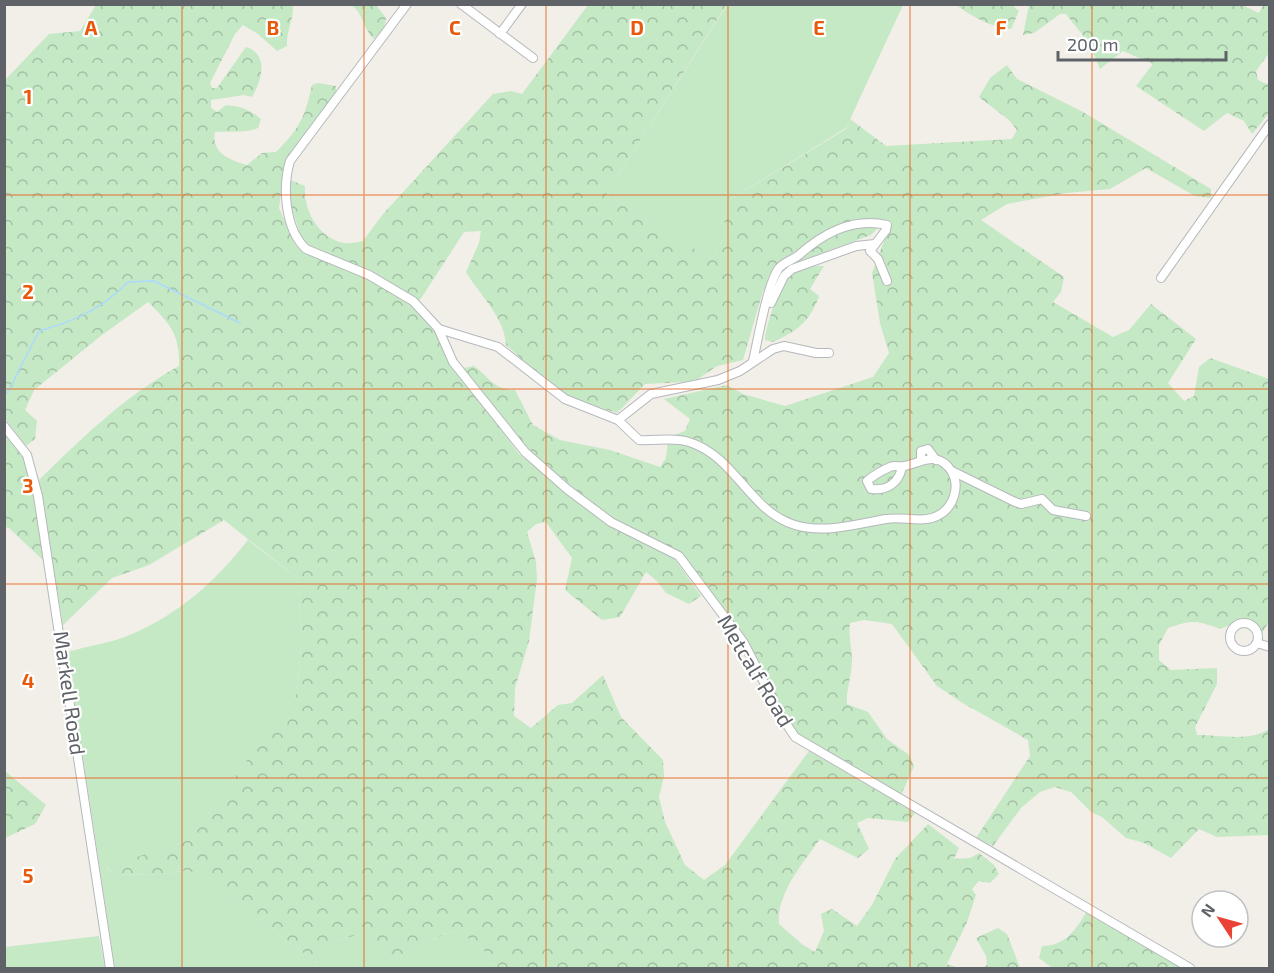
<svg xmlns="http://www.w3.org/2000/svg" width="1274" height="973" font-family="'Exo 2',sans-serif">
	<style>
		.grass { fill: #c5e8c5 }
		.forest { fill: url(#forest-crowns) }
		.lines { fill: none; stroke-linecap: round; stroke-linejoin: round }
		.stream { stroke: #aadaff; stroke-width: 1.5 }
		.minor-casing { stroke: #b5b8bc; stroke-width: 10 }
		.minor { stroke: #fff; stroke-width: 8 }
		.grid { fill: none; stroke: #e8590c; stroke-width: 1.5; stroke-opacity: 0.55 }
		.labels { text-anchor: middle; stroke-width: 4.5; stroke-linejoin: round; paint-order: stroke }
		.street-label { font-size: 21px; fill: #5f6368; stroke: #fff }
		.grid-label { font-size: 20px; text-anchor: middle; font-weight: bold; fill: #e8590c; stroke: #fff; stroke-width: 4.5; stroke-linejoin: round; paint-order: stroke }
	</style>
	<defs>
		<pattern id="forest-crowns" width="20" height="18" patternUnits="userSpaceOnUse" patternTransform="scale(1.5)"><rect width="20" height="18" fill="#c5e8c5"/><path d="M2 6a3 3 0 1 1 6 0M12 15a3 3 0 1 1 6 0" fill="none" stroke="#a3c0a4"/></pattern>
	</defs>
	<rect width="100%" height="100%" fill="#f1efe8"/>
	<g class="grass">
		<polygon points="727,5 903,5 846,128 726,202 723,239 713,258 698,251 606,194"/>
		<path d="M248,540l49,38 5,57 -5,58 -109,147 -81,28 6,7 49,-1 27,-4 130,94 17,-23 25,-7 32,27 12,-9 45,-20 26,9 22,27h-383l-48,-316c21,-6 44,-9 63,-17 48,-20 86,-54 118,-95z"/>
		<polygon points="99,936 105,968 5,968 5,947"/>
	</g>
	<g class="forest">
		<path d="M727,4l-121,190 92,57 15,7 10,-19 3,-37 120,-73 4,-10 36,27 126,-7 5,-9 -8,-10 -30,-23 11,-19 17,-13 10,14 66,33 128,77v9l-16,-2 -49,-28 -36,21 -44,4 -59,11 -26,16 83,57 -3,15 -8,10 60,35 16,-7 22,-26 45,35 -28,44 16,18 10,-5 5,-29 11,-9 59,21v243l-7,11 -17,-14 -25,10c-24,-9 -28,-9 -52,-1l-9,17v15l12,10 46,-2v16l-22,43 2,8c22,0 54,7 72,-6v106l-52,2 -18,-8 -28,29 -27,-15 -18,-5 -24,-21 -11,-5 -20,-20 -16,-5 -15,5 -19,16 -28,38 -17,-8 54,-82 -2,-16 -67,-38 -24,-16 -45,-62 -28,-4 -14,3c-2,14 2,25 2,38 0,15 -6,28 -5,43l21,8 19,27 22,16 5,11 -13,29 -103,-60 -14,-19 -38,-77 -63,-84 -70,-37 -47,-33 -48,-47 -55,-70 11,-2c15,11 20,24 41,24l18,35 27,15 50,10 50,17 6,-9 2,-21 17,-6 5,-12 -26,-20 63,-14 16,9 42,12 88,-29 16,-24 -9,-30 -8,-50 17,-45 -3,-9 -15,16 -74,27 -34,29 -20,69 -26,6 -19,13 -12,3 -41,2 -28,29 -48,-16 -25,-18 -38,-34c-1,-27 -26,-50 -40,-73l13,-29 2,-12 -17,1 -44,68 -107,-50 -10,-8 -12,-35 -1,-27 15,6c-2,23 13,52 39,57 5,1 13,-1 19,-2l20,-27 110,-120 18,-3 11,3 66,-89z"/>
		<polygon points="1240,4 1259,13 1263,5 1269,5 1269,53 1256,71 1258,80 1269,85 1269,113 1252,134 1244,121 1227,113 1204,131 1136,86 1153,64 1123,51 1100,69 1089,43 1066,14 1060,14 1034,33 1023,35 1029,5"/>
		<path d="M96,5h197c1,14 -7,26 -6,41l-10,5 -19,-17 -15,-9 -8,9 -25,49 2,5h5l29,-41c24,7 15,35 6,50l-8,-2 -33,5v8l6,4 9,-7c15,1 24,5 35,14l-3,9c-15,6 -27,2 -43,4 -4,21 15,28 32,33l15,-12 14,-1c24,-24 29,-35 36,-67l6,-2 18,3v7l-42,55 -10,23 -5,37 17,38 10,6 62,26 43,24 25,28 43,69 40,55 69,55 86,49 27,38 -12,8 -23,-11 -9,-12 -11,-9 -26,45 -18,3 -37,-30 7,-32 -26,-36 -10,2 -9,8 9,30 1,17 -8,62 -14,47 -1,28 17,12 27,-23 14,-2 31,-28 18,42 42,43 1,16 -5,21 6,25 20,43 19,15 21,-15 84,-114 106,62 -7,9 -40,-4 -11,5 12,26 -11,9 -38,-19c-17,24 -44,55 -41,85l24,21 12,7 9,-21 -3,-17 11,-5 25,17 15,-21 23,-46 33,-35 31,24 -5,11 16,-1 9,-5 15,12 5,9 -9,9 -11,-2 -7,8 4,6 -9,27 -20,42 12,4h-461l-22,-27 -26,-9 -45,20 -12,9 -32,-27 -25,7 -9,16 -8,7 -130,-94 -27,4 -49,1 -6,-8 81,-27 109,-147 5,-58 -5,-57 -73,-58 -75,45 -37,13 -49,47 -24,-145c43,-42 87,-85 140,-114 1,-32 -9,-42 -31,-64l-46,33 -68,55 -9,20 12,11 -2,18 -9,7 -21,-27v-339l44,-46 31,-3z"/>
		<path d="M351,5h25l10,13 -2,10 -10,11c-11,-10 -11,-27 -23,-34z"/>
		<path d="M956,5h56l7,6 -8,18c-21,-2 -38,-12 -55,-24z"/>
		<path d="M816,266h8l-14,23 9,7c-9,26 -22,35 -46,46l-8,-2c0,-13 16,-60 27,-68 5,-3 17,-4 24,-6z"/>
		<polygon points="4,432 24,458 36,499 45,562 9,528 5,527"/>
		<polygon points="5,771 46,805 35,824 5,838"/>
		<path d="M1087,911l98,57h-133l-13,-10 3,-12c23,0 34,-16 45,-35z"/>
		<polygon points="998,928 1007,934 1020,968 982,968 987,965 986,956 976,938"/>
	</g>
	<g class="lines">
		<path class="stream" d="M4,394l4,-2 31,-61c36,-10 63,-22 89,-49l26,-1 86,42"/>
		<g class="minor-casing">
			<g id="minor">
				<path d="M407,4l-117,157c-8,27 -5,68 16,88l63,26 44,26 25,27 15,34 72,90 42,37 44,33 68,34 65,87 37,73 14,21 395,231"/>
				<polyline points="461,4 533,58"/>
				<polyline points="500,34 522,4"/>
				<polyline points="1161,278 1270,124"/>
				<polyline points="771,303 784,276 792,269 856,246 875,244"/>
				<path d="M439,329l59,18 67,52 53,21 21,20c17,1 35,-3 50,2 46,14 61,70 106,83 29,9 62,-1 91,-6 17,-3 38,5 53,-4 15,-8 21,-29 13,-43 -14,-23 -31,-9 -48,-6 -5,1 -10,-1 -14,1 -7,3 -17,9 -23,14l4,8c16,2 28,-6 31,-22"/>
				<path d="M753,361c5,-21 14,-77 26,-93 5,-6 14,-8 20,-13 23,-21 54,-38 88,-30l-1,5 -16,21 8,8 9,22"/>
				<polyline points="618,420 651,394 718,380 740,371 773,349 784,346 816,353 829,353"/>
				<polyline points="4,426 27,455 38,496 110,968"/>
				<polyline points="921,460 921,451 928,449 936,460"/>
				<polyline points="952,471 1015,502 1021,504 1042,499 1053,510 1086,516"/>
				<circle cx="1244" cy="637" r="14"/>
				<polyline points="1257,643 1270,647"/>
			</g>
		</g>
		<use href="#minor" class="minor"/>
	</g>
	<path class="grid" d="M182,4v964M364,4v964M546,4v964M728,4v964M910,4v964M1092,4v964M4,195h1266M4,389h1266M4,584h1266M4,778h1266"/>
	<g class="labels">
		<g class="street-label">
			<text transform="translate(755 671) rotate(59)" y="7">Metcalf Road</text>
			<text transform="translate(69 693) rotate(82)" y="7">Markell Road</text>
		</g>
	</g>
	<g class="grid-label">
		<text x="91" y="35">A</text>
		<text x="273" y="35">B</text>
		<text x="455" y="35">C</text>
		<text x="637" y="35">D</text>
		<text x="819" y="35">E</text>
		<text x="1001" y="35">F</text>
		<text x="28" y="104">1</text>
		<text x="28" y="299">2</text>
		<text x="28" y="493">3</text>
		<text x="28" y="688">4</text>
		<text x="28" y="883">5</text>
	</g>
	<rect width="1274" height="973" fill="none" stroke="#5f6368" stroke-width="12"/>
	<g transform="translate(1220 919) rotate(306)"><circle r="28" fill="#ffffff" stroke="#bfc1c3" stroke-width="1.5"/>
	<path d="M0-4.5L10 22L0 15L-10 22Z" fill="#ea4335"/>
	<text y="-9" font-size="16" font-weight="bold" text-anchor="middle" fill="#5f6368">N</text>
	</g>
	<path d="M1058 51v9h168v-9" fill="none" stroke="#5f6368" stroke-width="3"/>
	<text x="1067" y="51" font-size="18" fill="#5f6368" stroke="#ffffff" stroke-width="4.5" paint-order="stroke">200 m</text>
</svg>
